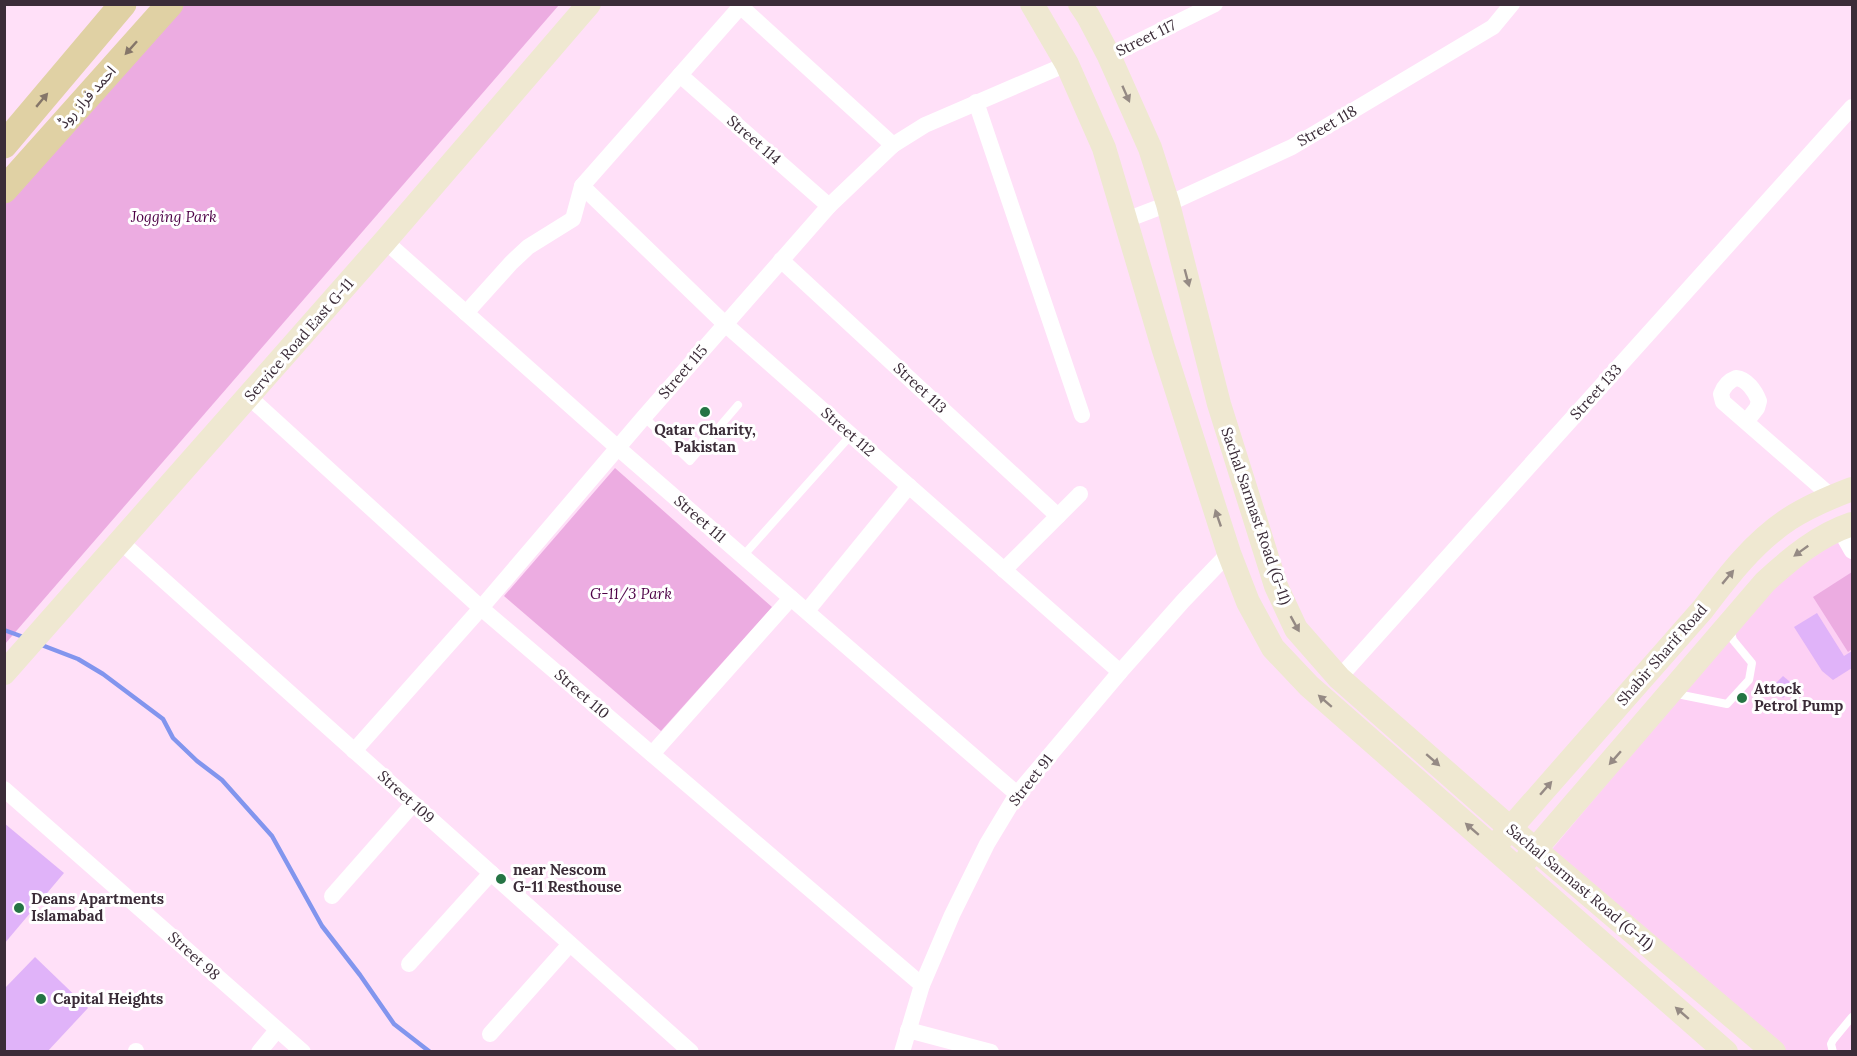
<svg xmlns="http://www.w3.org/2000/svg" width="1857" height="1056" font-family="Lora,'Noto Sans Arabic',serif">
	<style>
		.built { fill: #fdd0f4 }
		.green { fill: #ecace1 }
		.lines { fill: none; stroke-linecap: round; stroke-linejoin: round }
		.stream { stroke: #8295ee; stroke-width: 4.5 }
		.building { fill: #e0b3f9 }
		.lane { stroke: #fff; stroke-width: 8 }
		.street { stroke: #fff; stroke-width: 16 }
		.secondary { stroke: #efe8d1; stroke-width: 24 }
		.primary { stroke: #e0d1a4; stroke-width: 27 }
		.oneway { fill: #857669 }
		.oneway2 { fill: #958a84 }
		.poi-dot { fill: #257444; stroke: #fff; stroke-width: 2 }
		.labels { text-anchor: middle; stroke-width: 6; stroke-linejoin: round; paint-order: stroke }
		.street-label { font-size: 15px; fill: #3b2c38; stroke: #fff }
		.park-label { font-size: 15px; font-style: italic; fill: #4d0146; stroke: #fff }
		.poi-label { font-size: 15px; font-weight: bold; fill: #3b2c38; stroke: #fff; text-anchor: start }
	</style>
	<rect width="100%" height="100%" fill="#ffe0f8"/>
	<polygon class="built" points="1852,538 1852,1051 1784,1051 1549,853 1767,592 1826,547"/>
	<g class="green">
		<polygon points="158,5 559,5 5,644 5,181"/>
		<polygon points="615,468 772,607 661,731 504,596"/>
		<polygon points="1852,572 1852,649 1848,652 1813,597"/>
	</g>
	<g class="lines">
		<g class="stream">
			<polyline points="4,630 26,638"/>
			<polyline points="39,644 78,659 103,674 163,719 173,738 197,761 222,780 272,836 322,926 360,975 394,1024 430,1052"/>
		</g>
	</g>
	<g class="building">
		<polygon points="1817,613 1844,656 1852,651 1852,668 1833,680 1822,671 1794,627"/>
		<polygon points="1783,676 1795,686 1783,698 1772,687"/>
		<polygon points="4,823 64,873 4,944"/>
		<polygon points="35,957 88,1008 47,1052 4,1052 4,989"/>
	</g>
	<g class="lines">
		<g class="lane">
			<polyline points="644,417 690,461 738,405"/>
			<polyline points="743,556 851,435"/>
			<polyline points="1672,693 1727,704 1749,680 1752,663 1733,640 1730,630"/>
			<polyline points="1833,1052 1831,1044 1833,1040 1852,1017"/>
		</g>
		<g class="street">
			<polyline points="738,4 893,145"/>
			<polyline points="1109,56 1215,4"/>
			<polyline points="680,75 829,206"/>
			<polyline points="976,102 1082,415"/>
			<polyline points="582,186 725,324 1120,672"/>
			<polyline points="1126,220 1168,204 1292,147 1493,27 1512,4"/>
			<polyline points="385,241 618,448 1017,794"/>
			<polyline points="781,260 1058,516"/>
			<polyline points="466,313 511,263 528,247 573,219 582,186 740,7"/>
			<polyline points="249,397 481,608 922,985"/>
			<path d="M1746,422l11,-14 2,-7c-4,-10 -12,-22 -23,-23 -8,3 -12,8 -15,16l2,8 109,95"/>
			<polyline points="1839,528 1852,551"/>
			<polyline points="121,542 691,1052"/>
			<polyline points="1004,570 1080,494"/>
			<polyline points="807,611 909,486"/>
			<polyline points="1339,678 1852,107"/>
			<polyline points="354,751 481,608 644,417 829,206 893,145 925,125 1067,64"/>
			<polyline points="652,754 791,598"/>
			<polyline points="4,789 303,1052"/>
			<polyline points="332,896 413,804"/>
			<polyline points="409,964 491,873"/>
			<polyline points="908,1030 991,1052"/>
			<polyline points="490,1034 570,944"/>
			<polyline points="136,1052 136,1051"/>
			<polyline points="259,1052 277,1030"/>
			<polyline points="902,1052 922,985 952,915 987,844 1017,794 1120,672 1183,601 1229,553"/>
		</g>
		<g class="secondary">
			<polyline points="1032,4 1067,64 1104,148 1163,347 1229,553 1248,602 1273,648 1309,686 1726,1052"/>
			<polyline points="1080,4 1088,16 1109,56 1150,148 1168,204 1219,404 1276,586 1296,629 1339,678 1510,828 1774,1052"/>
			<polyline points="4,673 385,241 589,4"/>
			<path d="M1501,839l202,-230c25,-33 51,-67 86,-90 20,-13 42,-22 63,-30"/>
			<path d="M1527,859l238,-277c26,-24 54,-47 87,-58"/>
		</g>
		<g class="primary">
			<polyline points="4,145 123,4"/>
			<polyline points="4,190 170,4"/>
		</g>
	</g>
	<defs><path id="oneway-solid" d="M-6-.8H1V-3.2L6.5 0L1 3.2V.8H-6Z" transform="scale(1.5)"/></defs>
	<g class="oneway">
		<use href="#oneway-solid" transform="translate(131 48) rotate(132)"/>
		<use href="#oneway-solid" transform="translate(42 100) rotate(-50)"/>
	</g>
	<g class="oneway2">
		<use href="#oneway-solid" transform="translate(1126 94) rotate(66)"/>
		<use href="#oneway-solid" transform="translate(1187 278) rotate(75)"/>
		<use href="#oneway-solid" transform="translate(1218 518) rotate(-109)"/>
		<use href="#oneway-solid" transform="translate(1801 551) rotate(144)"/>
		<use href="#oneway-solid" transform="translate(1728 577) rotate(-50)"/>
		<use href="#oneway-solid" transform="translate(1295 624) rotate(61)"/>
		<use href="#oneway-solid" transform="translate(1325 701) rotate(-139)"/>
		<use href="#oneway-solid" transform="translate(1615 758) rotate(131)"/>
		<use href="#oneway-solid" transform="translate(1433 760) rotate(41)"/>
		<use href="#oneway-solid" transform="translate(1546 788) rotate(-49)"/>
		<use href="#oneway-solid" transform="translate(1472 829) rotate(-139)"/>
		<use href="#oneway-solid" transform="translate(1682 1013) rotate(-139)"/>
	</g>
	<g class="poi-dot">
		<circle cx="705" cy="412" r="6"/>
		<circle cx="1742" cy="698" r="6"/>
		<circle cx="501" cy="879" r="6"/>
		<circle cx="19" cy="908" r="6"/>
		<circle cx="41" cy="999" r="6"/>
	</g>
	<g class="labels">
		<g class="street-label">
			<text transform="translate(1146 38) rotate(-26)" y="5">Street 117</text>
			<text transform="translate(87 97) rotate(-48)" y="5">احمد فراز روڈ</text>
			<text transform="translate(1327 126) rotate(-30)" y="5">Street 118</text>
			<text transform="translate(754 140) rotate(41)" y="5">Street 114</text>
			<text transform="translate(299 340) rotate(-49)" y="5">Service Road East G-11</text>
			<text transform="translate(683 372) rotate(-49)" y="5">Street 115</text>
			<text transform="translate(920 388) rotate(43)" y="5">Street 113</text>
			<text transform="translate(1596 392) rotate(-48)" y="5">Street 133</text>
			<text transform="translate(848 432) rotate(41)" y="5">Street 112</text>
			<text transform="translate(1256 516) rotate(71)" y="5">Sachal Sarmast Road (G-11)</text>
			<text transform="translate(700 519) rotate(41)" y="5">Street 111</text>
			<text transform="translate(1662 655) rotate(-49)" y="5">Shabir Sharif Road</text>
			<text transform="translate(582 694) rotate(41)" y="5">Street 110</text>
			<text transform="translate(1031 780) rotate(-52)" y="5">Street 91</text>
			<text transform="translate(406 797) rotate(42)" y="5">Street 109</text>
			<text transform="translate(1580 887) rotate(40)" y="5">Sachal Sarmast Road (G-11)</text>
			<text transform="translate(194 956) rotate(42)" y="5">Street 98</text>
		</g>
		<g class="park-label">
			<text x="174" y="222">Jogging Park</text>
			<text x="631" y="599">G-11/3 Park</text>
		</g>
		<g class="poi-label">
			<text x="705" y="435" text-anchor="middle">Qatar Charity,<tspan x="705" dy="17">Pakistan</tspan></text>
			<text x="1754" y="694">Attock<tspan x="1754" dy="17">Petrol Pump</tspan></text>
			<text x="513" y="875">near Nescom<tspan x="513" dy="17">G-11 Resthouse</tspan></text>
			<text x="31" y="904">Deans Apartments<tspan x="31" dy="17">Islamabad</tspan></text>
			<text x="53" y="1004">Capital Heights</text>
		</g>
	</g>
	<rect width="1857" height="1056" fill="none" stroke="#3b2c38" stroke-width="12"/>
</svg>
